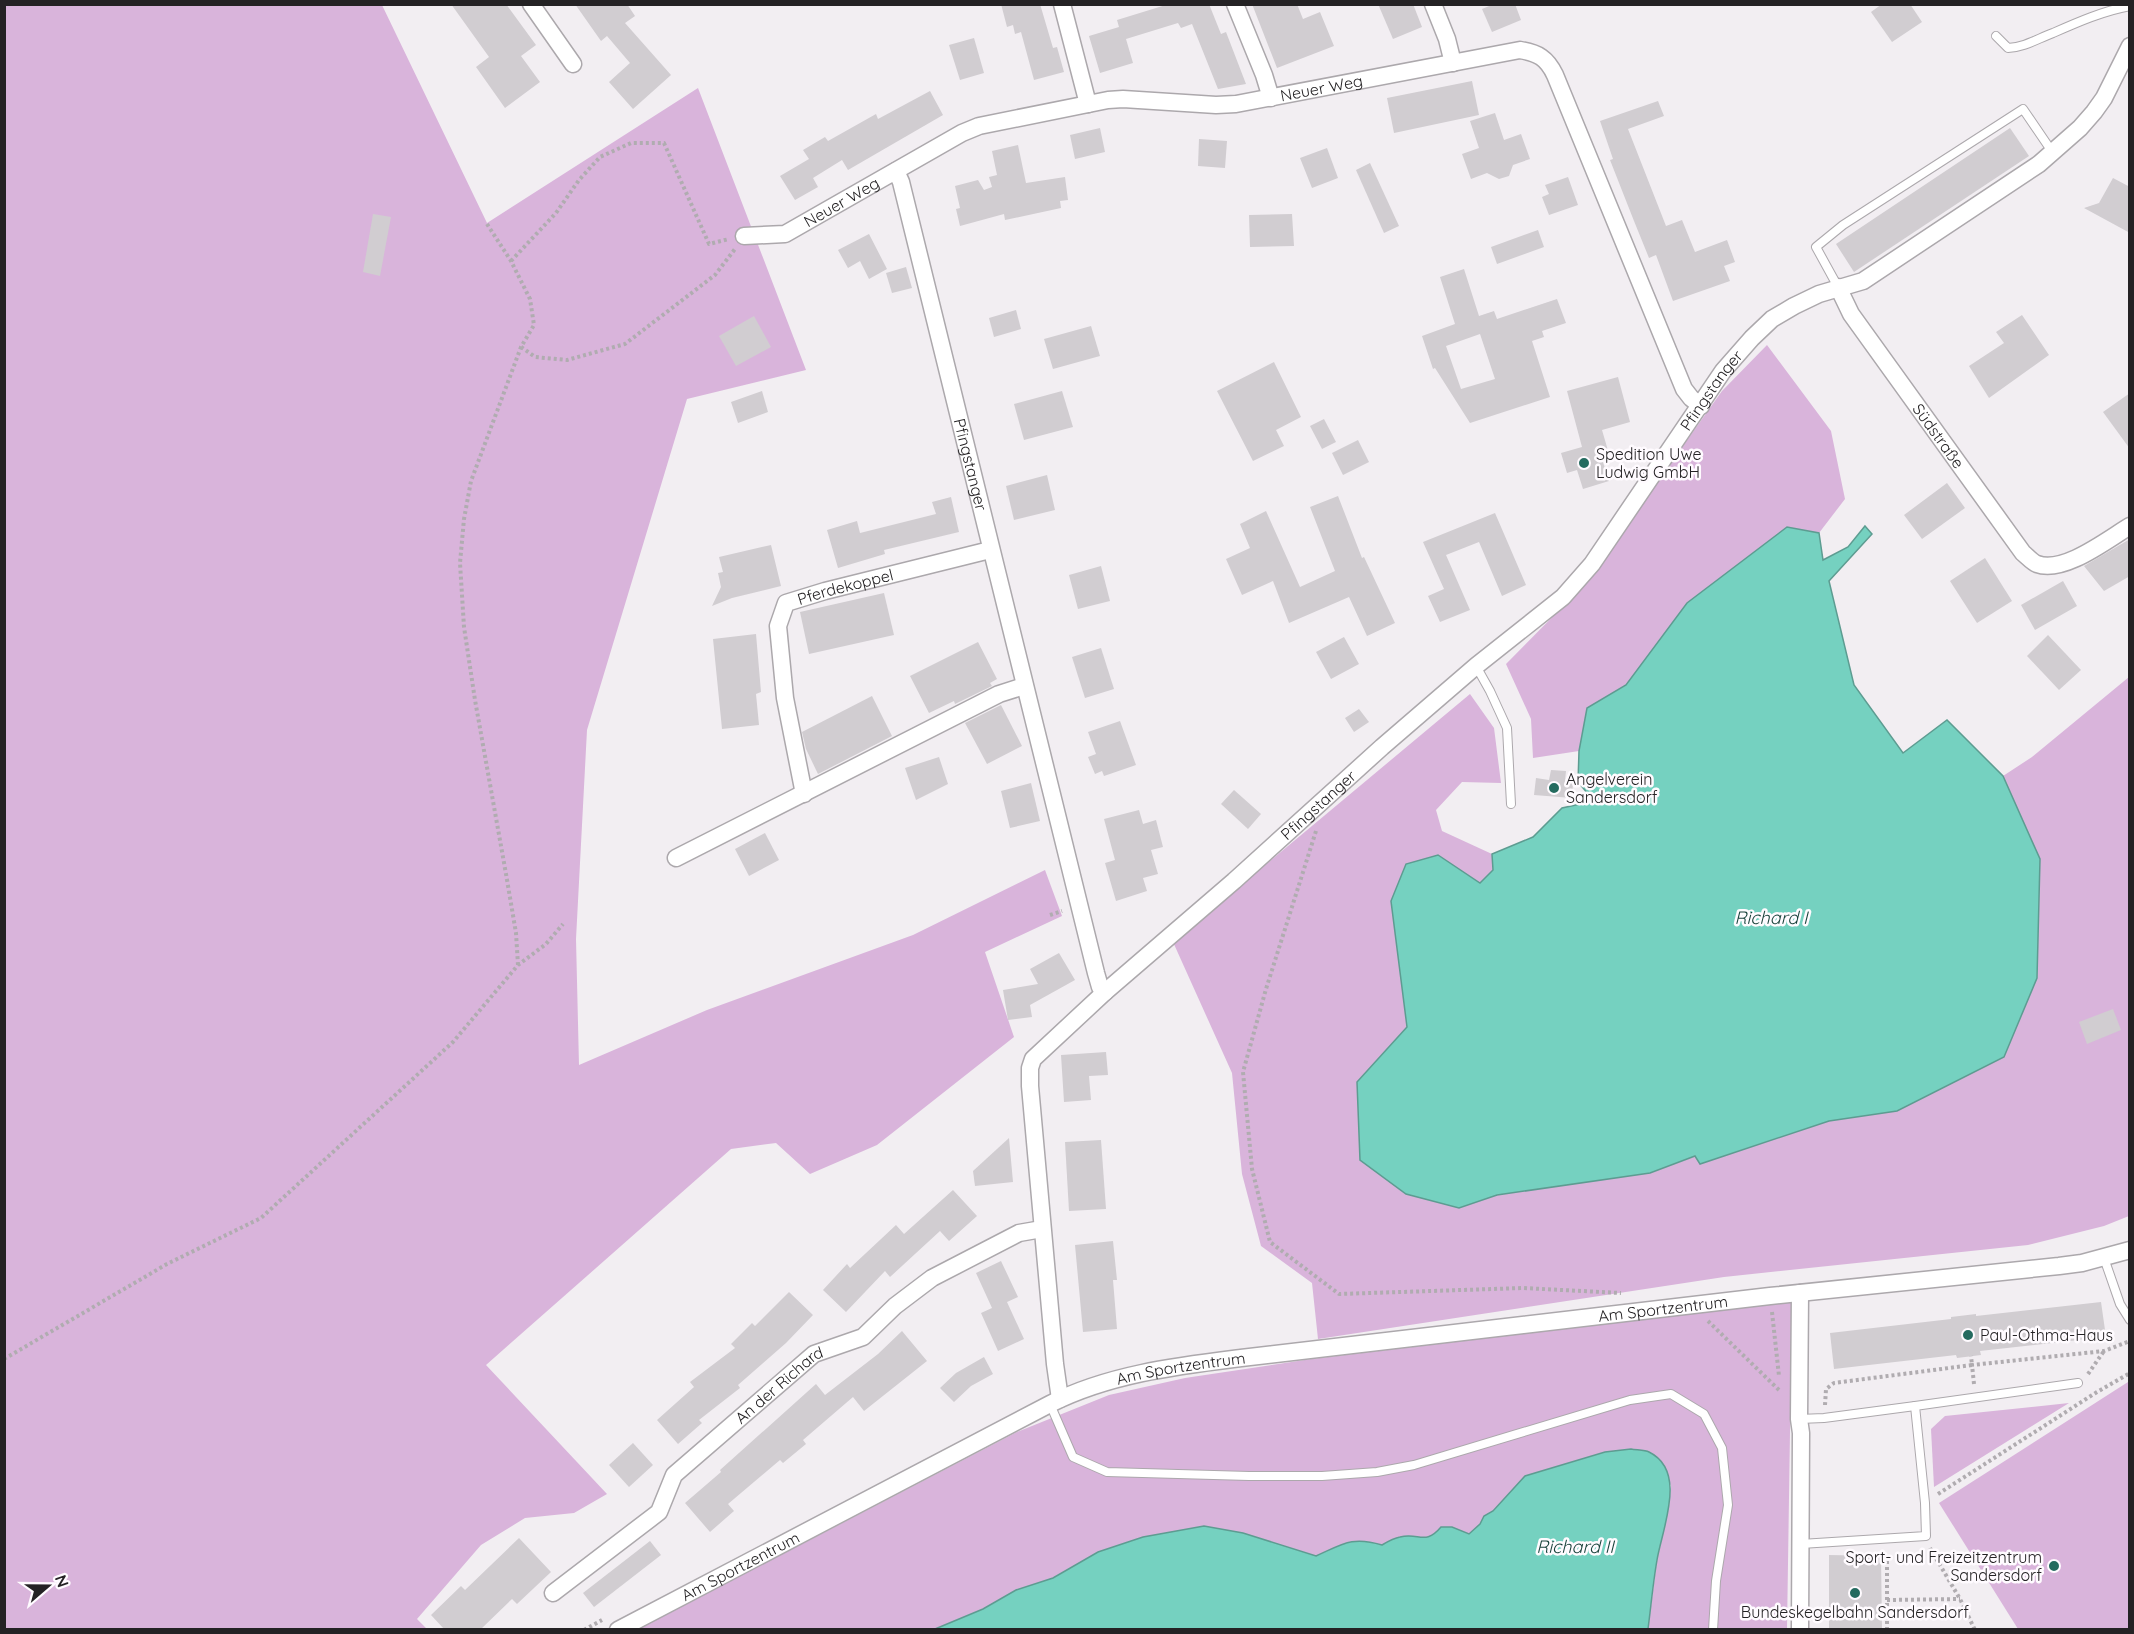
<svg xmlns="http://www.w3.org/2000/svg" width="2134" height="1634" font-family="Quicksand,sans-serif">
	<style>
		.green { fill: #d9b4db }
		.water { fill: #75d1c0; stroke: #5d9c91; stroke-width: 1.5 }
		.building { fill: #d1cdd1; fill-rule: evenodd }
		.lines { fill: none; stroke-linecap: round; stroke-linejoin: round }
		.lane-casing { stroke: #aca8ac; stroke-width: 10 }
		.street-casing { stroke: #aca8ac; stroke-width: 19 }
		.path { stroke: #b0acb0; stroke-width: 4; stroke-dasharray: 3 3; stroke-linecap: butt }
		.lane { stroke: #fff; stroke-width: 8 }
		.street { stroke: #fff; stroke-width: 16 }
		.poi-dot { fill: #246b5f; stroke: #fffbff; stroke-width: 2 }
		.labels { text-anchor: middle; stroke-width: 5; stroke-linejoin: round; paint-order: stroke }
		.street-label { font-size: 16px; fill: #242224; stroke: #fffbff }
		.poi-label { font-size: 16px; fill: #242224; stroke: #fffbff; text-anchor: start }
		.water-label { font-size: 18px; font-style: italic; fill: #153f38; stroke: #fffbff }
	</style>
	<rect width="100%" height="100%" fill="#f2eef2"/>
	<g class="green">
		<polygon points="5,5 382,5 487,223 698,88 806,370 687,399 587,730 576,939 579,1065 707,1010 913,935 1045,870 1062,916 985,952 1014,1037 877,1145 810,1174 776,1143 731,1149 486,1365 607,1494 574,1513 525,1518 481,1545 417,1619 427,1629 5,1630"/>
		<polygon points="1767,345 1831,431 1845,499 1819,533 1787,527 1687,603 1626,685 1587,708 1579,751 1533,758 1531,719 1506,664 1584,585 1722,391"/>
		<polygon points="2129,677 2129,1216 2104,1226 2028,1245 1724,1277 1318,1339 1312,1283 1261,1246 1242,1174 1232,1073 1173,942 1470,694 1494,728 1501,783 1462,782 1436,810 1442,831 1492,854 1493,870 1480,883 1438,855 1402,983 1407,1027 1357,1082 1459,1208 1497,1195 1650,1173 1696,1156 1700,1164 1829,1121 1897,1111 2037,978 2040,859 2003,776 2032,757"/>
		<path d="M1792,1302l-5,327h-139l9,-69 12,-53 2,-22 -66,-33 -80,24 -32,35 -9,5 -4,8 -11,11 -17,-8 -18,9 -12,3 -20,-3 -21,9c-29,-9 -38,-1 -65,11l-73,-23 -100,4 -45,15 -45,26 -37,12 -33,19 -48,20 -298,1 380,-198 92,-37 76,-17 126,-19z"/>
		<polygon points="2128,1382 2130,1385 2129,1629 2018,1629 1939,1503"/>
		<polygon points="2069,1403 1934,1487 1931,1429 1945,1416"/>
	</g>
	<g class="water">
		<polygon points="1865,526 1872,534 1829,581 1854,685 1903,753 1947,720 2003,776 2040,859 2037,978 2004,1057 1897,1111 1829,1121 1700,1164 1695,1156 1650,1173 1497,1195 1459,1208 1406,1194 1360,1160 1357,1082 1407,1027 1391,901 1406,864 1438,855 1480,883 1493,870 1492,854 1533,837 1562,808 1594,801 1578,782 1579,751 1587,708 1626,685 1687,603 1787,527 1819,533 1823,560 1848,547"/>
		<path d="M1631,1449c5,1 14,1 18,3 39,19 13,77 8,108 -4,23 -6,46 -9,69h-713l48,-20 33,-19 37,-12 45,-26 45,-15 61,-11 39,7 73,23c27,-12 36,-20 66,-11 5,-3 12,-7 18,-8 19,-5 25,9 41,-10h11l17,7 11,-10 4,-8 9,-5 32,-35 80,-24z"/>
	</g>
	<g class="building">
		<polygon points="451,4 506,4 536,45 521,56 540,82 505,108 476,67 489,57"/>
		<polygon points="575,4 627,4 635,16 625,23 671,75 633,109 609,82 630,63 607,36 601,41"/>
		<polygon points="1001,4 1040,4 1053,48 1057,47 1064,72 1034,80 1021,32 1015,34 1013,25 1007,27"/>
		<polygon points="1169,4 1209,4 1221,34 1226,32 1246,84 1218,89 1192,24 1181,28 1178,23 1126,39 1133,63 1100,73 1089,36 1119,27 1117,20"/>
		<polygon points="1252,4 1297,4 1303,19 1320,12 1334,46 1277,68"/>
		<polygon points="1378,4 1413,4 1422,27 1393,39"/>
		<polygon points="1494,4 1515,4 1521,20 1492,32 1482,9"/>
		<polygon points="1882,4 1910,4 1922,22 1892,42 1871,12"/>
		<polygon points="974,38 984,73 960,80 949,45"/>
		<polygon points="1472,81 1479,115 1394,133 1387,98"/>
		<polygon points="930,91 943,115 848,170 842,160 813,178 818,187 795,200 780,176 809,159 803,150 825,137 828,141 876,114 878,119"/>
		<polygon points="1658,101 1664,116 1628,129 1666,226 1682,220 1695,252 1727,240 1735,262 1724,266 1730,281 1673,301 1656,255 1649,258 1634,221 1610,160 1613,159 1600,121"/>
		<polygon points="1495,113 1504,140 1521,134 1530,159 1513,165 1509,176 1499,179 1487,173 1471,179 1462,154 1479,148 1470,121"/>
		<polygon points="1100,128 1105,152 1075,159 1070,135"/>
		<polygon points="2010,128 2029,156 1854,272 1836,244"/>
		<polygon points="1199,139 1227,141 1225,168 1198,166"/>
		<polygon points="1018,145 1026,183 1065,177 1068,200 1060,201 1061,208 1005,220 1004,214 960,226 956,209 960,208 955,186 978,180 984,190 992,187 989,177 997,175 992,151"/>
		<polygon points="1327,148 1338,178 1312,188 1300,158"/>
		<polygon points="1370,163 1399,226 1384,233 1356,170"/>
		<polygon points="1568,177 1578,205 1549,215 1542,197 1549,194 1545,185"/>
		<polygon points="2113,178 2130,187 2130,233 2084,208 2099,203"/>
		<polygon points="373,214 391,217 380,276 363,272"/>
		<polygon points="1292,214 1294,246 1250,247 1249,215"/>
		<polygon points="1538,230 1544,247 1497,264 1491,247"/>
		<polygon points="869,234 887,269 869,279 860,261 848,268 838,250"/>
		<polygon points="906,267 912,288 892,293 886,273"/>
		<path d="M1464,269l15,47 15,-5 3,8 60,-20 9,24 -24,8 2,6 -12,4 18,56 -80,26 -35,-55 -2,1 -11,-33 33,-12 -15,-47zM1480,334l15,45 -34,10 -15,-43z"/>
		<polygon points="1016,310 1021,329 994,337 989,318"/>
		<polygon points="2022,315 2049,355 1989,398 1969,366 2004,343 1996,332"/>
		<polygon points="754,316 771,347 736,366 719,336"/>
		<polygon points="1091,326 1100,356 1053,369 1044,339"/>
		<polygon points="1274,362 1301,417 1276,430 1284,446 1253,461 1217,391"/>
		<polygon points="1618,377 1630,422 1602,430 1609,454 1601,456 1609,481 1583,489 1577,470 1567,473 1561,453 1582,447 1567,391"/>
		<polygon points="762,391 768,412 738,423 731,402"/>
		<polygon points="1062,391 1073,427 1024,440 1014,404"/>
		<polygon points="2130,393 2130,449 2103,412"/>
		<polygon points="1324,419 1336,442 1322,449 1310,426"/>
		<polygon points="1358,440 1369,462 1343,475 1332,453"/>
		<polygon points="1047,475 1055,510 1014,520 1006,486"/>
		<polygon points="1947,483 1965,508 1922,539 1904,515"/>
		<polygon points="1338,496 1362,558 1364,557 1395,623 1367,636 1349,597 1289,623 1273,581 1242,595 1226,559 1250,548 1240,524 1266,511 1300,587 1335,571 1310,507"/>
		<polygon points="951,497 959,532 884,550 885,554 838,568 827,530 857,521 860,533 936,514 932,502"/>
		<polygon points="1495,513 1526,585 1502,596 1479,542 1446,555 1470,610 1440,622 1428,596 1444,589 1423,542"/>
		<polygon points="2130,539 2130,576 2104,591 2084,566"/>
		<polygon points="771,545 781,586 732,598 712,606 721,587 718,573 723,572 719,557"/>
		<polygon points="1985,558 2012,601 1977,623 1950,581"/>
		<polygon points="1101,566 1110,601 1078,609 1069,575"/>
		<polygon points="2063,581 2077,606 2035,630 2021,605"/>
		<polygon points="884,593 894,635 809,654 800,612"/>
		<polygon points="756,634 761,692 756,694 759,725 722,729 713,639"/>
		<polygon points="2048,635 2081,670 2059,690 2027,656"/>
		<polygon points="1344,637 1359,664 1331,679 1316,652"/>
		<polygon points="978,642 997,679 990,683 992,686 955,704 954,701 929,713 910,676"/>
		<polygon points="1101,648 1114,689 1085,698 1072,657"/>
		<polygon points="872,696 892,736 818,774 806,749 802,732"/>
		<polygon points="1001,705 1022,746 987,764 965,723"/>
		<polygon points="1359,709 1369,722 1354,732 1345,718"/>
		<polygon points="1120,721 1136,765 1104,776 1102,771 1095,774 1088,757 1096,754 1088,732"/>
		<polygon points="939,757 948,784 916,800 905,768"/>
		<polygon points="1551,770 1566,771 1565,781 1573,782 1572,798 1534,795 1536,778 1549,780"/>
		<polygon points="1031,783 1040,821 1010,828 1001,791"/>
		<polygon points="1234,790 1261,814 1248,829 1221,804"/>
		<polygon points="1139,810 1143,824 1156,820 1163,847 1151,850 1158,874 1143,878 1147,891 1116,901 1105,863 1115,860 1104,819"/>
		<polygon points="765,833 779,860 749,876 735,849"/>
		<polygon points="1059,953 1075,980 1030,1005 1032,1017 1008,1020 1003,990 1038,984 1030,969"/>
		<polygon points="2113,1009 2121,1030 2087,1044 2079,1022"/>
		<polygon points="1106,1052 1108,1075 1089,1076 1091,1100 1064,1102 1061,1055"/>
		<polygon points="1009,1138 1013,1182 975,1186 973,1171"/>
		<polygon points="1101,1140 1106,1209 1069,1211 1065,1142"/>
		<polygon points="953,1190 977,1216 949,1241 940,1231 890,1277 885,1271 846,1312 823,1290 847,1264 850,1268 896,1225 904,1234"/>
		<polygon points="1113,1241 1117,1280 1113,1280 1117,1329 1083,1332 1075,1245"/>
		<polygon points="1001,1261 1018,1297 1007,1302 1024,1339 998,1351 981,1313 992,1308 976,1273"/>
		<polygon points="789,1292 813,1315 786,1343 738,1385 740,1388 699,1420 702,1423 678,1444 657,1420 694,1387 690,1382 735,1348 731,1344 752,1323 755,1326"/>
		<polygon points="2101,1302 2106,1337 1980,1351 1981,1355 1957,1358 1956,1355 1834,1369 1830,1333 1951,1319 1951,1317 1976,1314 1976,1316"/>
		<polygon points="902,1331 927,1361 864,1411 853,1397 803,1440 806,1444 783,1463 780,1460 728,1504 734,1511 710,1532 685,1503 721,1472 720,1470 816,1384 825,1395 878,1354"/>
		<polygon points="984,1357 993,1374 971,1386 954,1402 940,1388 956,1373"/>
		<polygon points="633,1443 653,1465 629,1487 609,1465"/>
		<polygon points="519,1538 551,1572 517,1604 512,1599 481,1629 444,1629 431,1615 461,1586 465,1590"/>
		<polygon points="650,1541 661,1555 594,1607 583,1593"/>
		<polygon points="1829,1555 1881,1556 1882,1629 1829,1629"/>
	</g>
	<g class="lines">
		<g class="lane-casing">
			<g id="lane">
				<path d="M1996,36l12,12c17,-1 29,-9 45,-15 25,-11 50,-22 77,-27"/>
				<polyline points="1838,287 1816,247 1843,225 2023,109 2053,153"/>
				<polyline points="1476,666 1490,691 1507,728 1511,804"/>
				<polyline points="2104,1258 2120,1304 2130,1320"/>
				<polyline points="1050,1404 1073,1457 1107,1472 1249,1476 1322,1476 1377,1472 1414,1465 1630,1400 1671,1394 1704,1414 1722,1448 1728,1505 1716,1581 1713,1630"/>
				<polyline points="1799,1419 1824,1418 1915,1406"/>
				<polyline points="1801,1544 1926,1536 1925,1503 1915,1406 2078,1383"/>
			</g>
		</g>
		<g class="street-casing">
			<g id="street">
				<polyline points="531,4 573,64"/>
				<polyline points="1062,4 1088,104"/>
				<polyline points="1235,4 1264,75 1271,98"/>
				<polyline points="1433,4 1447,39 1453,63"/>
				<path id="s1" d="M896,171l5,11 195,791 4,14 5,5"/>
				<path id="s2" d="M744,236l41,-2 177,-101 17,-7 129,-26 15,-1 93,6 20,-1 284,-54c18,3 27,8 35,25l129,314 7,9 10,8"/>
				<path id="s3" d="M1838,287l13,27 172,239c4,3 9,9 14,11 27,10 71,-25 93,-38"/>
				<path id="s4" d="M804,794l-19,-96 -7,-72 8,-23 39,-12 165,-41"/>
				<polyline points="676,858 999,694 1024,686"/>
				<polyline points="1800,1293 1799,1419 1801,1433 1800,1630"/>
				<path id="s5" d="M1060,1399l-5,-35 -25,-278v-18l3,-9 72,-67 129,-111 148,-134 94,-81 87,-69 29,-33 131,-193 29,-33 20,-19 22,-13 25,-12 44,-13 176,-117 41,-36 14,-16 10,-14 26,-52"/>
				<path id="s6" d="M553,1593l106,-81 15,-37 140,-121 49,-17 32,-31 37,-28 87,-45 23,-4"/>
				<path id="s7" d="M618,1630l432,-226c59,-30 127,-38 191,-46l529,-62 289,-30 23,-3 48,-13"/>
			</g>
		</g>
		<g class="path">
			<polyline points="487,224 511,261 530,299 534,325 521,347 471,481 464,519 460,563 464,627 475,700 506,874 516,933 518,965"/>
			<polyline points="511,261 556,213 579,180 600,157 631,143 664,143 709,244 729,239"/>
			<polyline points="521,347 535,357 567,360 625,344 715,275 735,249"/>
			<polyline points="1316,831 1266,989 1243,1072 1252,1169 1270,1242 1339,1294 1523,1288 1621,1293"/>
			<polyline points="1050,915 1062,911"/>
			<polyline points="1772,1312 1779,1376"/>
			<polyline points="1708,1321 1780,1391"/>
			<polyline points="4,1359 167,1264 261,1218 453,1042 518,965 546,944 563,924"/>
			<polyline points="2088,1374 2104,1351"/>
			<polyline points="1974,1384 1972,1365 2104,1351 2130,1341"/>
			<polyline points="1825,1405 1826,1389 1834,1383 1972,1365 1971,1356"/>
			<polyline points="1938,1494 2097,1392 2130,1373"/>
			<polyline points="1930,1548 1960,1599 1975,1630"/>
			<polyline points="1887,1600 1960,1599"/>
			<polyline points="584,1630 602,1620"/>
			<polyline points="1887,1630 1887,1552"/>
		</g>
		<use href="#lane" class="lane"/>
		<use href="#street" class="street"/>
	</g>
	<g class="poi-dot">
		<circle cx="1584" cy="463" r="6"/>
		<circle cx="1554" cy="788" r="6"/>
		<circle cx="1968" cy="1335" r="6"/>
		<circle cx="2054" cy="1566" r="6"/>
		<circle cx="1855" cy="1593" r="6"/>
	</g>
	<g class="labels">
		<g class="street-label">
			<text dy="6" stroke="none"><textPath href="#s2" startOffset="610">Neuer Weg</textPath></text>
			<text dy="6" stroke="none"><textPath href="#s2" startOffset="106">Neuer Weg</textPath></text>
			<text dy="6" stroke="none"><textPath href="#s5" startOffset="1300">Pfingstanger</textPath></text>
			<text dy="6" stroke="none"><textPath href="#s3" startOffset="180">Südstraße</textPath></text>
			<text dy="6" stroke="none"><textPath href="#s1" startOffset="303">Pfingstanger</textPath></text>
			<text dy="6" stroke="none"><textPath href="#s4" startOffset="256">Pferdekoppel</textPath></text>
			<text dy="6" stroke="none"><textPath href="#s5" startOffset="724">Pfingstanger</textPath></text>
			<text dy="6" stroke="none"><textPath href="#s7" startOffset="1110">Am Sportzentrum</textPath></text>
			<text dy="6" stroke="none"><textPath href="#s7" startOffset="624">Am Sportzentrum</textPath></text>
			<text dy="6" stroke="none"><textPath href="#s6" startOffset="312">An der Richard</textPath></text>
			<text dy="6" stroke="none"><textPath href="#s7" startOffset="138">Am Sportzentrum</textPath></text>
		</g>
		<g class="poi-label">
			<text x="1596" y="460">Spedition Uwe<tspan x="1596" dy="18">Ludwig GmbH</tspan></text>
			<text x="1566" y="785">Angelverein<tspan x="1566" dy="18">Sandersdorf</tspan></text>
			<text x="1980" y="1341">Paul-Othma-Haus</text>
			<text x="2042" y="1563" text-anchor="end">Sport- und Freizeitzentrum<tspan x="2042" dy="18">Sandersdorf</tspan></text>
			<text x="1855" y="1618" text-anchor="middle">Bundeskegelbahn Sandersdorf</text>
		</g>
		<g class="water-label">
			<text x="1771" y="924">Richard I</text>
			<text x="1575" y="1553">Richard II</text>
		</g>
	</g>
	<rect width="2134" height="1634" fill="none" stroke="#242224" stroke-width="12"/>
	<g transform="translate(48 1586) rotate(70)" stroke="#fffbff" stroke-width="4.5" paint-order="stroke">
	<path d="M0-4.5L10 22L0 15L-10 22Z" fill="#242224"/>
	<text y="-9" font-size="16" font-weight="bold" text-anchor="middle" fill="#242224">N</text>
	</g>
</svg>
